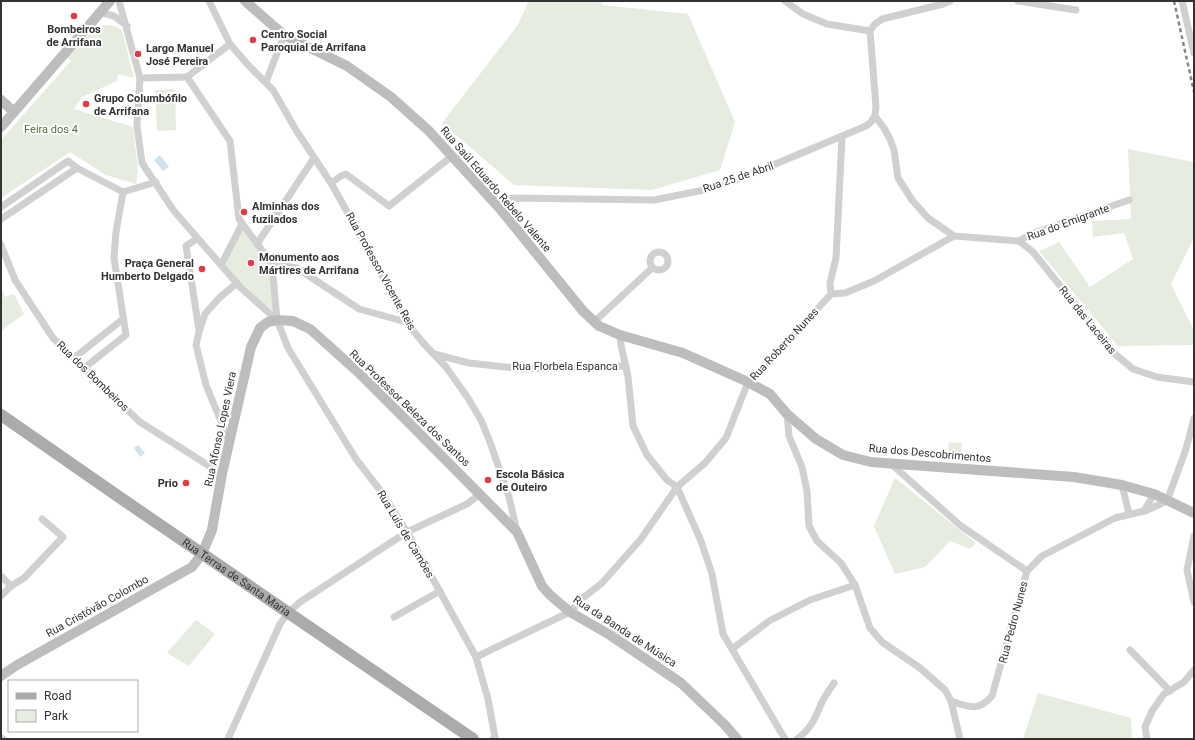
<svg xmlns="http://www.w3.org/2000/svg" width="1195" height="740" font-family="Roboto,sans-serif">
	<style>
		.green { fill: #e6ecdf }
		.water { fill: #cfe2ee }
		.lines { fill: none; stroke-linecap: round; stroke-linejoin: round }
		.street { stroke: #d0d0d0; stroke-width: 7 }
		.secondary { stroke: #bdbdbd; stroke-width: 10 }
		.primary { stroke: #ababab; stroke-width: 12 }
		.rail { stroke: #888; stroke-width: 2.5; stroke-dasharray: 4 3; stroke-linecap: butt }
		.poi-dot { fill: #e63946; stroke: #fff; stroke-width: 1.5 }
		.labels { text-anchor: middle; stroke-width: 4; stroke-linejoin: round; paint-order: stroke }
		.poi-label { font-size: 11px; font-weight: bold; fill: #333; stroke: #fff; text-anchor: start }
		.park-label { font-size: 11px; fill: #56703f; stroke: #fff }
		.street-label { font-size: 11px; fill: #333; stroke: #fff }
	</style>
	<rect width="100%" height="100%" fill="#fff"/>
	<g class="green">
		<polygon points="529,1 602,1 602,5 688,14 735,122 720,170 652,190 514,185 442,123 517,26"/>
		<polygon points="104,25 115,26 122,30 134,78 118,74 117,81 82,97 74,109 133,127 138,170 136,184 106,175 70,152 1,198 1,140 71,61 67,57 95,29"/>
		<polygon points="175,89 176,130 157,131 155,90"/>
		<polygon points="1128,149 1194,162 1194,238 1171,284 1194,331 1194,345 1118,346 1039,251 1059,242 1090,287 1133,259 1124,233 1093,237 1092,221 1131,219"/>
		<polygon points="243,228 270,266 275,313 246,289 224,264"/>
		<polygon points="1,287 5,297 14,294 24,314 1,331"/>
		<polygon points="949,442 962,443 961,453 948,452"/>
		<polygon points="895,478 976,543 970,549 950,541 925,567 895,574 874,526"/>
		<polygon points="196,620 215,634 189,666 167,653"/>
		<polygon points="1038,693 1131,718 1132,739 1023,739"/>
	</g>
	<g class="water">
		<polygon points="160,155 169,167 163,171 154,160"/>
		<polygon points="138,445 145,453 140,457 134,448"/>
	</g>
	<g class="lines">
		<g class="street">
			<polyline points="119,1 140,78 137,126 142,163 174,211 241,288 277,320"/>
			<polyline points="209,1 230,44 248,65 273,90 296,130 331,183 373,258 406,322 425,345 446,367 468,398 481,420 490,442 509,497 517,531"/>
			<polyline points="785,1 803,14 827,24 870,31"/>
			<polyline points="1018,1 1076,10"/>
			<polyline points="1182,1 1194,53"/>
			<polyline points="99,12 114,16 127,26"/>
			<polyline points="870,31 876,107 875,116 884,128 890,139 894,150 898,178 912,200 928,218 954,236 1019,241 1031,234 1129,200"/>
			<polyline points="870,31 874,25 882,19 943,4 950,1"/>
			<polyline points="187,77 230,141 239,219 272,264 277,320 288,348 356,459 383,494 407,532 476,657 488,699 495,737 493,739"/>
			<polyline points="187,77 230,44"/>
			<polyline points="140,78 187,77"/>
			<polyline points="266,82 284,35"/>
			<polyline points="331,183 341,176 346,174 389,206 452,156"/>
			<polyline points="494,203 512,198 654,200 709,189 742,178 866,126 871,122 875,116"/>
			<polyline points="1,207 68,161 77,168 123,192 156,182"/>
			<polyline points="1,219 77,168"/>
			<polyline points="195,240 186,246 199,330"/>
			<polyline points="1019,241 1033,252 1115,354 1133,369 1157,377 1194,382"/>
			<polyline points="257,244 314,158"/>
			<polyline points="1,245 15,280 53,338 92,376 140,422 222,474"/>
			<circle cx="659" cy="261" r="9"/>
			<polyline points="272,264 297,268 359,309 406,322"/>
			<polyline points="221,265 242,224"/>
			<polyline points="831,294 845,293 874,281 954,236"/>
			<polyline points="594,322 652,268"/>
			<polyline points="620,335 621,345 628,377 633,426 647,455 667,480 677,487"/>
			<polyline points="434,354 469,363 523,369 626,366"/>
			<polyline points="74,358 123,319"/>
			<polyline points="84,368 126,335 114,258 116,232 123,192"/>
			<polyline points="787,414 789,436 802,467 807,491 809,526 817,541 841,563 855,585 870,628 882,642 920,668 945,690 951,701 960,739"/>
			<polyline points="229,441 206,385 196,345 199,332 205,314 219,298 237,283"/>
			<polyline points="890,463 961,526 1027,571"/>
			<polyline points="1122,485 1129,514"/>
			<polyline points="677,487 701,541 712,574 723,634 785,739"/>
			<polyline points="1145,511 1167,501 1186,449 1194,418"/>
			<polyline points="1194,536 1187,570 1194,602"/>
			<polyline points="1,576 11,586"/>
			<polyline points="1,596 11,586 24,578 63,537 42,519"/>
			<polyline points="394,617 440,591"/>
			<polyline points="732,649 769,621 810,600 855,585"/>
			<polyline points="1130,650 1170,691"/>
			<polyline points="476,657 570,612 583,598 602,583 641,539 677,487 705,463 726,438 748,382 758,374 831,294 830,283 836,258 842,137"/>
			<path d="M951,701c18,6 27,11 41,-5l35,-125 15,-15 73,-38 29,-7 10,-17"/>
			<polyline points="1,738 3,739"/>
			<polyline points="228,739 280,624 288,613 300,602 407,532 467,504 480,494"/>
			<path d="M797,739c15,-11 18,-21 25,-37 3,-6 8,-13 12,-19"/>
			<polyline points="1147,739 1145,727 1152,711 1164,694 1184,682 1194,670"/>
		</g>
		<g class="secondary">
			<polyline points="245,1 284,35 347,66 391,97 429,131 501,210 583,311 599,326 620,335 683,353 748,382 770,394 787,414 816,439 843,455 871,462 1074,477 1122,485 1154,494 1194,513"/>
			<polyline points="1,100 14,112"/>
			<polyline points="1,127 110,1"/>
			<polyline points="1,676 17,665 192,567 202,554 212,530 222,474 251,347 260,328 268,322 277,320 293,321 310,329 358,372 415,429 517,532 542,586 550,595 570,612 610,635 681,683 725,725 737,739"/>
		</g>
		<path class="primary" id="s1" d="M1,415l124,86 348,238"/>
		<polyline class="rail" points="1174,1 1194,92"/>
	</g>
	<g class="poi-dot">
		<circle cx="74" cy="16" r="4"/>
		<circle cx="253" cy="40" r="4"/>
		<circle cx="138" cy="54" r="4"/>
		<circle cx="86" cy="104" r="4"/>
		<circle cx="244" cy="212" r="4"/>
		<circle cx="251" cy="263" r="4"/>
		<circle cx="202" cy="269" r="4"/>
		<circle cx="488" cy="480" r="4"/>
		<circle cx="186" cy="483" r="4"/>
	</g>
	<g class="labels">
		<g class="poi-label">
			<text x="74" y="33" text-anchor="middle">Bombeiros<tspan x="74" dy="13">de Arrifana</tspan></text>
			<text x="261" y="38">Centro Social<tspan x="261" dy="13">Paroquial de Arrifana</tspan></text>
			<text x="146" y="52">Largo Manuel<tspan x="146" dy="13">José Pereira</tspan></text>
			<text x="94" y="102">Grupo Columbófilo<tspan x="94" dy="13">de Arrifana</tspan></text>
			<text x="252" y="210">Alminhas dos<tspan x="252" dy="13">fuzilados</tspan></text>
			<text x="259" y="261">Monumento aos<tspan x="259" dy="13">Mártires de Arrifana</tspan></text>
			<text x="194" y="267" text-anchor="end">Praça General<tspan x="194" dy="13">Humberto Delgado</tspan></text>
			<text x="496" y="478">Escola Básica<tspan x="496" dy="13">de Outeiro</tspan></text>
			<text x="178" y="487" text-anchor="end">Prio</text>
		</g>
		<g class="park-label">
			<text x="51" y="133">Feira dos 4</text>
		</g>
		<g class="street-label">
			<text transform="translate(738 177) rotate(-19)" y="4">Rua 25 de Abril</text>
			<text transform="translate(496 189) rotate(49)" y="4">Rua Saúl Eduardo Rebelo Valente</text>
			<text transform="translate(1068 222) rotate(-20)" y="4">Rua do Emigrante</text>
			<text transform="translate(381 271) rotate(61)" y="4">Rua Professor Vicente Reis</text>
			<text transform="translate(1088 320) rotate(51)" y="4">Rua das Laceiras</text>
			<text transform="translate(784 344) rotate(-47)" y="4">Rua Roberto Nunes</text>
			<text x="565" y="370">Rua Florbela Espanca</text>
			<text transform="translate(93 376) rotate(44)" y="4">Rua dos Bombeiros</text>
			<text transform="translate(410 408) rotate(44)" y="4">Rua Professor Beleza dos Santos</text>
			<text transform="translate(220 429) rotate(-78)" y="4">Rua Afonso Lopes Viera</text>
			<text transform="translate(930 453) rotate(5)" y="4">Rua dos Descobrimentos</text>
			<text transform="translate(406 534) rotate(59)" y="4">Rua Luís de Camões</text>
			<text dy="4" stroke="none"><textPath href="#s1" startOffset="286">Rua Terras de Santa Maria</textPath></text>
			<text transform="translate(97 606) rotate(-29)" y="4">Rua Cristóvão Colombo</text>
			<text transform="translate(1013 622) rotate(-75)" y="4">Rua Pedro Nunes</text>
			<text transform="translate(625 631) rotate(33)" y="4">Rua da Banda de Música</text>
		</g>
	</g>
	<rect width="1195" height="740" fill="none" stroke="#333333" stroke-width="4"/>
	<rect x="8" y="680" width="130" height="52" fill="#ffffff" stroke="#adadad"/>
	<rect x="16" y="693" width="20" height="6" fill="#ababab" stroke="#adadad"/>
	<text x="44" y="700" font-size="12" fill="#333333">Road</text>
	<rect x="16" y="710" width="20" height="12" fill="#e6ecdf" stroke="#adadad"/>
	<text x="44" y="720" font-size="12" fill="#333333">Park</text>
</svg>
